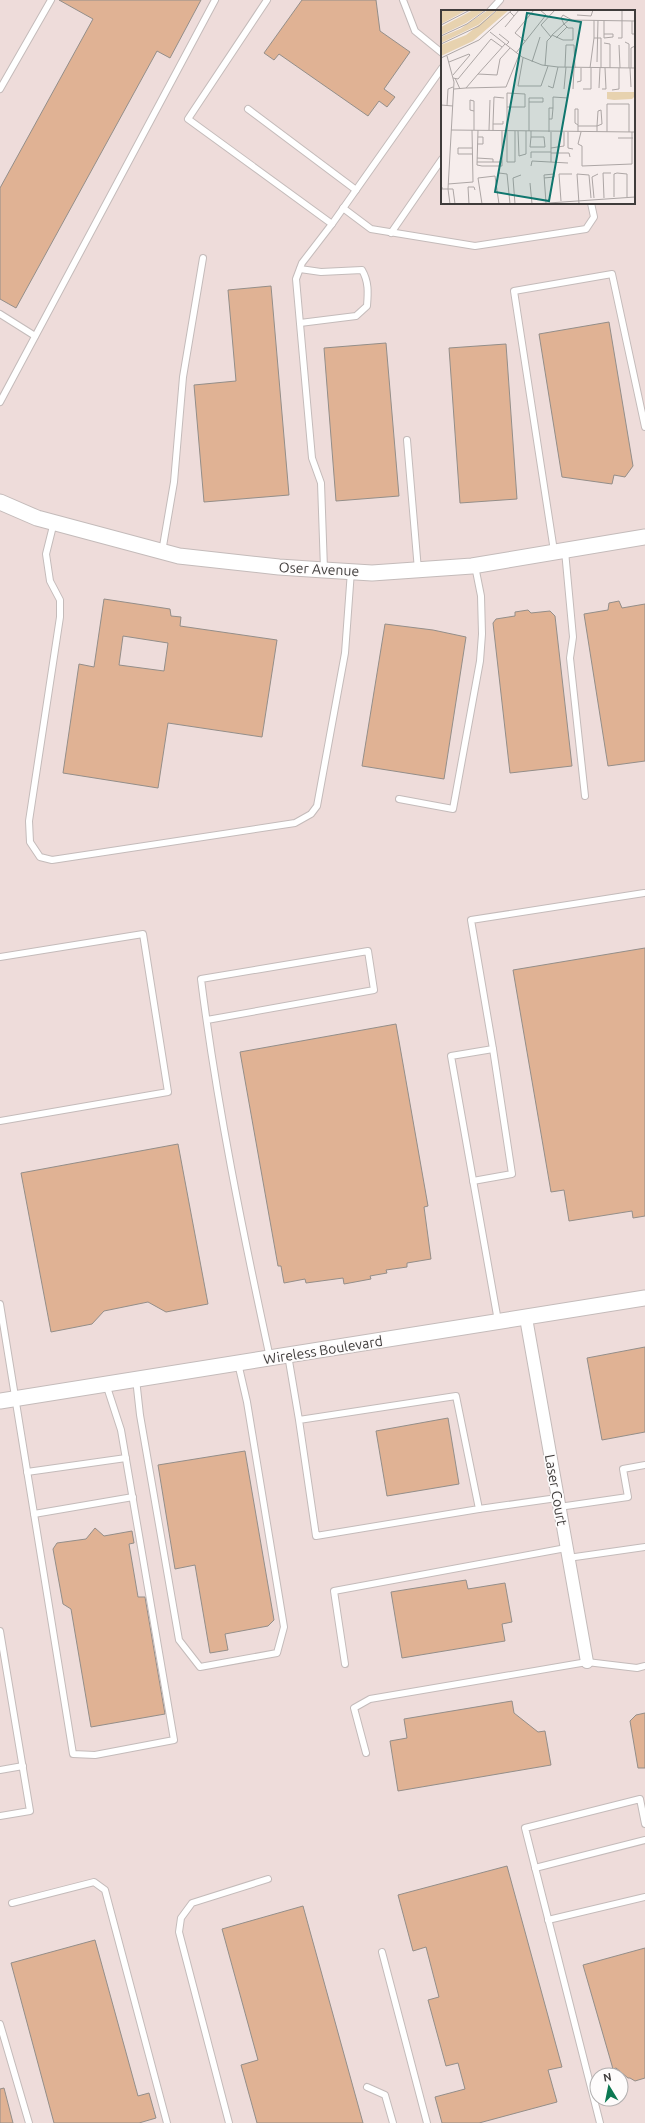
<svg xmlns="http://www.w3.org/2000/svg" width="645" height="2123" font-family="Ubuntu,sans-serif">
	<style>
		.built { fill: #eedcda; fill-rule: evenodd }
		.building { fill: #e0b294; stroke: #948e89; fill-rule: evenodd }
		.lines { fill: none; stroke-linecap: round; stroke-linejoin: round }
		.service-casing { stroke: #c4bbba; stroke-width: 8 }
		.minor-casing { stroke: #c4bbba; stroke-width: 14 }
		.tertiary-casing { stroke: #c4bbba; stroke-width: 17 }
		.service { stroke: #fff; stroke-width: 6 }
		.minor { stroke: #fff; stroke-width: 12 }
		.tertiary { stroke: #fff; stroke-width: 15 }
		.labels { text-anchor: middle; stroke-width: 3.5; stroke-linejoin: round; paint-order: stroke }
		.street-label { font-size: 14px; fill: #3f3c3b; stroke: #fefcfc }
		.inset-road { fill: none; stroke: #ada6a5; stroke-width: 1 }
		.view { fill: #0f766e; fill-opacity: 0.15; stroke: #0f766e; stroke-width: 2 }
		.inset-edge { fill: none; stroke: #3f3c3b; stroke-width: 2 }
	</style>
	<rect width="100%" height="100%" fill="#f6edec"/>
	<path class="built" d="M0,0h645v2123h-645zM442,11h192v192h-192zM597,2075h24v24h-24z"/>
	<g class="building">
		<polygon points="59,0 201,0 170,58 157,51 16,308 0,299 0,188 93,19"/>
		<polygon points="302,0 376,0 380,31 410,52 384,89 395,97 387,107 379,101 368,116 279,54 274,60 264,53"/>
		<polygon points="271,286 289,495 204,502 194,385 236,381 228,290"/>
		<polygon points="609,322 633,466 625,477 614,475 612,484 562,477 539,334"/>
		<polygon points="386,343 399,496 336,501 324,348"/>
		<polygon points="506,344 517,499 460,503 449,348"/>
		<path d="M104,599l66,10 1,7 10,1 -1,9 97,14 -15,97 -94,-14 -10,65 -95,-15 16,-109 15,3zM123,636l45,7 -4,28 -45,-6z"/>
		<polygon points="619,601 622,608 645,604 645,761 608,766 584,614 608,610 609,603"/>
		<polygon points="528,610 531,613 550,611 555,616 572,766 510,773 493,623 496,619 515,616 515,612"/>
		<polygon points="385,624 433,630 466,637 444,779 362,766"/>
		<polygon points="645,948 645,1216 633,1218 632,1211 569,1221 564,1190 551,1192 513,970"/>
		<polygon points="396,1024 428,1206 424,1207 431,1259 407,1263 407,1267 386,1270 387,1273 370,1276 371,1279 344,1284 343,1278 306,1283 305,1279 284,1283 281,1266 278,1266 240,1052"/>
		<polygon points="178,1144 208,1304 166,1312 148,1302 104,1311 92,1324 51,1332 21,1173"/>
		<polygon points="645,1347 645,1432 602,1440 587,1358"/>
		<polygon points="448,1418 459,1484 387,1496 376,1431"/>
		<polygon points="245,1451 274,1620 268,1626 225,1634 228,1650 210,1653 195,1565 175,1569 158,1465"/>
		<polygon points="95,1528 104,1536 132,1531 134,1543 129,1544 138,1597 145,1597 165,1714 91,1727 71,1609 63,1604 53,1549 57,1543 86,1539"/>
		<polygon points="466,1580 468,1589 505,1583 512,1622 502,1624 505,1641 402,1658 391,1592"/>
		<polygon points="512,1701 514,1713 538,1732 545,1731 551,1765 398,1791 390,1741 407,1738 404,1719"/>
		<polygon points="645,1713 645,1768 638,1768 630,1721 636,1715"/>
		<polygon points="507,1866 562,2067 548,2070 557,2102 479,2123 442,2123 435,2097 465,2089 458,2063 446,2066 428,2000 439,1997 426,1947 413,1951 398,1895"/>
		<polygon points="303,1906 363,2123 257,2123 241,2065 258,2060 222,1929"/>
		<polygon points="95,1940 138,2096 149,2093 156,2118 139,2123 54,2123 11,1963"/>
		<polygon points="645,1948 645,2078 635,2081 630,2078 628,2078 616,2068 613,2069 583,1965"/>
		<polygon points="4,2088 13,2123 0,2123 0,2089"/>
	</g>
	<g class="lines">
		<g class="service-casing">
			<g id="service">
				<polyline points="267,0 188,119 332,224 442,68"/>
				<polyline points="403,0 415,31 442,53"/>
				<polyline points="490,11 500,0"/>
				<polyline points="0,89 51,0"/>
				<polyline points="248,109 356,190"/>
				<polyline points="343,208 371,229 475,246 586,229 594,217 591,203"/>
				<polyline points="391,233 442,159"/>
				<polyline points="0,314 35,336"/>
				<path d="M300,323l56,-7 11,-10c1,-13 2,-24 -5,-36l-41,2 -21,-3"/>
				<polyline points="0,402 215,0"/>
				<polyline points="407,440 418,570"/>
				<polyline points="54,522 46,554 50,581 60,600 60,617 29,821 30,842 40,857 52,860 295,823 311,814 317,806 345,653 351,571"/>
				<polyline points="554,551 514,291 612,274 645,427"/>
				<polyline points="565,551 573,637 570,658 585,796"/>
				<polyline points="162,552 174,482 183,377 203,258"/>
				<polyline points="324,569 321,483 312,458 296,279 302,263 332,224"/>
				<polyline points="399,799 453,809 480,661 482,634 481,596 475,566"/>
				<polyline points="0,957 143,934 168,1092 0,1121"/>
				<path d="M207,1020l167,-30 -6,-39 -167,28c16,127 42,254 69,379"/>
				<polyline points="473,1181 512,1174 493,1049"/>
				<polyline points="0,1304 73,1754 95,1755 174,1740 121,1430 106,1384"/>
				<polyline points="498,1321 451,1056 493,1049 471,920 644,893"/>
				<polyline points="288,1355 299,1420 456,1396 479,1509 316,1536 299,1420"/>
				<polyline points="136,1379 140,1415 179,1640 200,1667 277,1653 284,1627 247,1402 238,1363"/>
				<polyline points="27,1472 126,1458"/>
				<polyline points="559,1507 628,1497 623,1469 645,1465"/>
				<polyline points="479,1509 557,1498"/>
				<polyline points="34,1514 133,1497"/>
				<polyline points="568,1558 645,1547"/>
				<polyline points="0,1631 30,1811 0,1816"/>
				<polyline points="345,1664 334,1591 566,1548"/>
				<polyline points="366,1753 354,1708 370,1699 587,1662 637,1668 645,1666"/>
				<polyline points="0,1770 23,1766"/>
				<polyline points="535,1868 645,1840"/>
				<polyline points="12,1903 94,1882 105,1890 167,2123"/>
				<polyline points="548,1920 645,1897"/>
				<polyline points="382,1952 427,2123"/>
				<polyline points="0,2024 29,2123"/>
				<polyline points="367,2087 385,2095 393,2123"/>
				<polyline points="229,2123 179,1932 181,1918 192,1903 268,1879"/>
				<polyline points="600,2123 525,1828 640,1799 645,1824"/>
			</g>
		</g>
		<g class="minor-casing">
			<polyline id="minor" points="526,1318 587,1662"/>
		</g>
		<g class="tertiary-casing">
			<g id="tertiary">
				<polyline points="0,502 37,518 179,556 279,567 324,570 372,573 472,566 645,537"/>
				<polyline points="0,1401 645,1298"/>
			</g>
		</g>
		<use href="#service" class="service"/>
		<use href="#minor" class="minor"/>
		<use href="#tertiary" class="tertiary"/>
	</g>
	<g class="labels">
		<g class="street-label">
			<text transform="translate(319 569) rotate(3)" y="5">Oser Avenue</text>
			<text transform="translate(323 1350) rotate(-9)" y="5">Wireless Boulevard</text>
			<text transform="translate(556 1490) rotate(80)" y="5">Laser Court</text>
		</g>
	</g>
	<g transform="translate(441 10)">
		<rect width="194" height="194" fill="#f6edec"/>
		<path d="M0,0h26l-26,14zM32,0h12l-19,13 -25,12v-8zM47,0h8l-18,15 -37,18v-6l19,-8zM57,0h11l-36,31 -32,15v-11l25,-10zM166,82h28v4l-3,3 -18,1 -7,-1z" fill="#e7d2af"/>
		<path class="inset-road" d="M69,2l4,4 5,-6M136,5l14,1 2,-6M131,10l-9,-5 -2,3 3,6 5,-4 66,1M191,11v13h3M0,15l29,-15M64,17l9,-11M49,22l32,25 20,8 16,2 77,1M58,24l10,8 -3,3M163,24h9v3l-9,1v-18M111,25l11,5h10v-12h-5l-4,-4 -12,11 -1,2 -10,-12 14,-15M0,26l26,-12 19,-14M115,28l11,-11M153,28v-18M177,28h4v-28M84,31l-10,-8 19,-23M184,32l4,2v24M163,33l6,1v24M0,34l38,-18 18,-16M178,35l1,23M69,38l-10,11 -3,16 -19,-1 -12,14 40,-1 13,-32M75,43l30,-38 -6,-5M6,46l7,26 -6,107 2,15M0,48l38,-18 33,-30M82,48l-5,28h23l7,-20M8,52l20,-8 1,1 -17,20M91,52l8,-25M156,52l1,-42M104,56l2,-25 4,-4M124,57l1,-22h8l1,23M149,58l4,-30h7v30M189,58l1,19M190,58v-20l4,-2M37,64l27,-30M12,68l5,1 33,-40 11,8M14,68l5,11M136,72l4,-1v-13M107,76l5,2 5,-21M158,78l1,-20M13,79l12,-1M123,79l2,-22M132,79l1,-21M142,79h8v-21M161,79h4l-1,-21M171,80l7,-1v-21M88,92h14v-4h-14v33M0,95l12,1M6,96l1,-17 5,-2M66,97h18v-13l-18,-1v69h8v-31M108,109h3l1,-11M52,114l1,-27 10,1M137,115l-3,-2v-14h3v23M137,116h19l1,-15 3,-1 1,14 -5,2v6M10,120l184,2M33,120v-19l-4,-1v-10l4,1v10M37,120l-1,35 5,1h20v-35M48,120l1,-30M52,121v-7h10v-3M77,121l1,25 7,-2v-23M90,121v6h13l1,10h-15l1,-10M108,122v-24h4v-11l15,1M110,122v30M127,122v16l5,1M140,122l-3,12 4,2v20l50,-2v-32M166,122v-28h22v28M177,128h15M36,134h6v-7h-5M110,138l13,-2v-14M110,143h18l1,4M31,144h-14v-6h14M36,148l16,1v3M90,148v-6h20M36,152h25M90,156l1,-5 36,2M58,163l8,1 3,30M103,168l10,-1v-3M89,173l2,21M7,174l25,-2 -1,-52M1,177v2h11l2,15M173,187v-23l3,-1 10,1v23M153,188l-2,-21 6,-3M163,188l-1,-25h8M120,191l-2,-27h13M105,193l-2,-28 10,-1M28,194l-1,-17h6l1,3M41,194l-4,-26 17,-2 4,28M74,194l-2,-26 8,-3M93,194l101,-7M138,194l-2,-30 12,1 2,23"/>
		<path class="view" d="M86,3l54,9 -32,179 -54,-9z"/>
		<rect width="194" height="194" class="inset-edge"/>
	</g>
	<g transform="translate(609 2087) rotate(350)"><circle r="19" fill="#fefcfc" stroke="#b2afaf"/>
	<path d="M0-3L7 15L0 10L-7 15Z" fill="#0c7852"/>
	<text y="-6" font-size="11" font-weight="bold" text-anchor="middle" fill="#3f3c3b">N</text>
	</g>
</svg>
